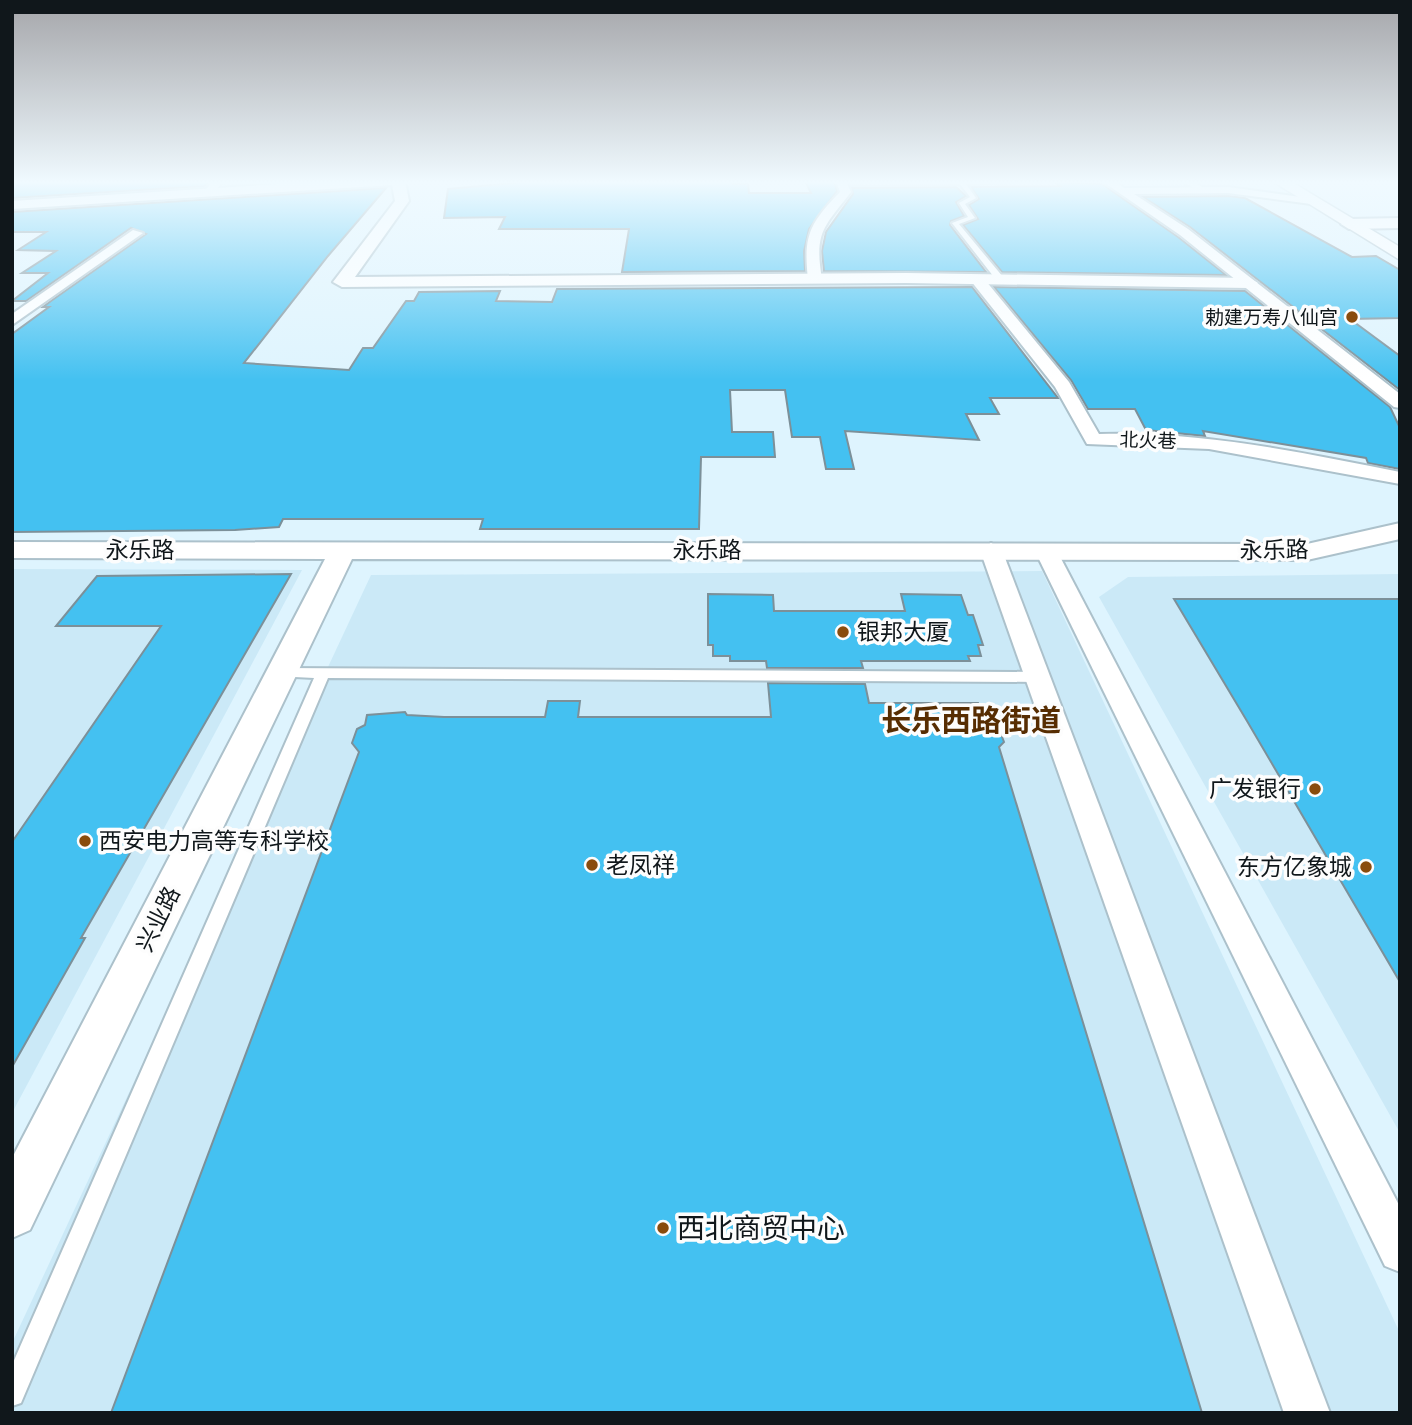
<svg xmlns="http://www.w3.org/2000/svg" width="1412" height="1425" font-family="'Noto Sans','Noto Sans SC',sans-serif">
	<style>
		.built { fill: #cbe9f7 }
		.building { fill: #44c1f1; stroke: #7c9099; stroke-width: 2 }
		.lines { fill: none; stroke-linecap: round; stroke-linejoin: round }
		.service-casing { stroke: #acc1cb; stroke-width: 4 }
		.pedestrian-casing { stroke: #acc1cb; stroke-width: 4 }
		.minor-casing { stroke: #acc1cb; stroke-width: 4 }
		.tertiary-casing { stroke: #acc1cb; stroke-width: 4 }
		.secondary-casing { stroke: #acc1cb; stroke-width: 3 }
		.service { fill: #fff; fill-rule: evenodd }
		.pedestrian { fill: #fff; fill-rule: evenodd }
		.minor { fill: #fff; fill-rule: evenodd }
		.tertiary { fill: #fff; fill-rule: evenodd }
		.secondary { fill: #fff; fill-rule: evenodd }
		.poi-dot { fill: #894c0d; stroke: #fdfdfd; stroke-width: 2.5 }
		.labels { text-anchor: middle; stroke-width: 7; stroke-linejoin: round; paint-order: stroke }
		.far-poi-label { font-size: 19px; fill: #10171b; stroke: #fdfdfd; text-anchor: end }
		.far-street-label { font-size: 19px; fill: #10171b; stroke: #fdfdfd }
		.street-label { font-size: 23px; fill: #10171b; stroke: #fdfdfd }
		.poi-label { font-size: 23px; fill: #10171b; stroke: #fdfdfd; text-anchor: start }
		.near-poi-label { font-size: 28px; fill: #10171b; stroke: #fdfdfd; text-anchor: start }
		.district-label { font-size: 30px; font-weight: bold; fill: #572d02; stroke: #fdfdfd }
	</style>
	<rect width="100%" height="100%" fill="#def4fe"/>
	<g class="built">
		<polygon points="12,569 302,570 12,1113"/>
		<polygon points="1042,571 1400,1333 1400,1413 12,1413 12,1343 371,575"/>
		<polygon points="1400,574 1400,1133 1099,597 1128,577"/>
	</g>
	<g class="building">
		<polygon points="12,181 210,181 205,186 12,198"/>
		<polygon points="535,181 732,181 733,184 748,184 749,193 811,193 805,181 834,181 837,191 809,229 804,251 805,271 622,272 629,229 499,229 505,217 444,218 448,189"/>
		<polygon points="1055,182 1102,184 1178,237 1226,275 1002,272 963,225 978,219 969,205 979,199 971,187 1060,186"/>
		<polygon points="956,187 966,196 956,202 964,216 951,221 950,225 986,272 824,271 822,251 826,232 853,194 852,188"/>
		<polygon points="386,188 328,256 244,363 349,370 363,348 373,348 406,301 414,301 419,292 500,291 496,301 552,302 557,289 972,287 1058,398 990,398 999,414 966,414 979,440 845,431 854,469 826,469 820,437 792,437 785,390 730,390 732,432 773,432 775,457 701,457 699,529 480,529 483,519 283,519 279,527 235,530 12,532 12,334 49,307 43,307 51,301 146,234 131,228 26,301 12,301 48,273 22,273 56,251 18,250 46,232 12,232 12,212"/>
		<polygon points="1228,196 1245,198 1352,257 1376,256 1400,270 1400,318 1350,319 1400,356 1400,390 1190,227 1143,197"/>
		<polygon points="994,287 1245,291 1390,407 1400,428 1400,469 1368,463 1366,458 1203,431 1205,436 1146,430 1135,409 1088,409 1071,380"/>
		<polygon points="291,574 81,938 85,938 12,1067 12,842 161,626 56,626 97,576"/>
		<polygon points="708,594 773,595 774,611 905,611 901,594 961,595 968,615 973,615 983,645 978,645 981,656 968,656 970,661 861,661 863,668 767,668 766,661 730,661 730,656 713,656 713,645 708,645"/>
		<polygon points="1174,599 1400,599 1400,982 1247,721"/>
		<polygon points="768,683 865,684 869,703 978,703 982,715 989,715 993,727 999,729 1004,742 999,747 1202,1413 111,1413 359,752 352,743 357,729 365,725 367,715 405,712 407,715 444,717 545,717 548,701 580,701 578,717 771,717"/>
	</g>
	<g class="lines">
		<g class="service-casing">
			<g id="service">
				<polygon points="952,181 1034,181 966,184 976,198 965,204 975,218 959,224 1003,277 1003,281 997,281 952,223 968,217 959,203 970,197 960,184 840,185"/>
				<polygon points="280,668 1040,672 1047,677 1040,682 328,678 21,1403 12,1406 12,1365 314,678 275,676 273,673"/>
			</g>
		</g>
		<g class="pedestrian-casing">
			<polygon id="pedestrian" points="1182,181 1192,181 1207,190 1200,192"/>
		</g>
		<g class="minor-casing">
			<g id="minor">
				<polygon points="213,181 223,181 213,195 205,195 203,193"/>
				<path d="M836,181h10l5,11c-27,35 -37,40 -29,87l-7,4 -7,-4c-5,-44 2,-56 32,-87z"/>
				<polygon points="1102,181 1114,181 1124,188 1228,187 1315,199 1317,201 1311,204 1228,193 1134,194 1188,229 1400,394 1400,408 1394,407 1180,235"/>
				<polygon points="133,230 143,233 12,325 12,314"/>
				<path d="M971,275h10l88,107 30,52c102,-3 201,18 301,38v12l-191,-35 -122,-5 -32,-57 -84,-106z"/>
				<polygon points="991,543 1002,550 1330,1413 1284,1413 980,550"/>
				<polygon points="1046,544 1057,551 1400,1207 1400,1272 1385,1266 1035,551"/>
			</g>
		</g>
		<g class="tertiary-casing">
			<g id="tertiary">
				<polygon points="326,181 405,181 409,201 355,277 906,273 1249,278 1258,283 1249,288 906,283 342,287 333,282 395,201 392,185 12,209 12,201"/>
				<polygon points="1400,218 1400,228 1349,229 1341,224 1349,219"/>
				<polygon points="1400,523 1400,539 1307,560 352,559 30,1230 12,1238 12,1158 325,559 12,558 12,542 1307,544"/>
			</g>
		</g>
		<g class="secondary-casing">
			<polygon id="secondary" points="1272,181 1290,181 1400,247 1400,260"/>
		</g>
		<use href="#service" class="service"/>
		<use href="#pedestrian" class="pedestrian"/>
		<use href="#minor" class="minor"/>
		<use href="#tertiary" class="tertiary"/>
		<use href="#secondary" class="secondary"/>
	</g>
	<linearGradient id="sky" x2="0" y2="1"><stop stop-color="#a5a6aa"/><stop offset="0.48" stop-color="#f0faff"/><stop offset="1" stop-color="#f0faff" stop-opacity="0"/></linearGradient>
	<rect width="1412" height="380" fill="url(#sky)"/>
	<g class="poi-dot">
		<circle cx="1352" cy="317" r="7"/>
		<circle cx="843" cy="632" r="7"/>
		<circle cx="1315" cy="789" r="7"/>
		<circle cx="85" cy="841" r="7"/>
		<circle cx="592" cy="865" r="7"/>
		<circle cx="1366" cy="867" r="7"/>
		<circle cx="663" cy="1228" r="7"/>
	</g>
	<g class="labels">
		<g class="far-poi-label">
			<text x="1338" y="324">勅建万寿八仙宫</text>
		</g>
		<g class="far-street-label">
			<text transform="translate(1148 440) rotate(2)" y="7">北火巷</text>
		</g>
		<g class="street-label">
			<text x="140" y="558">永乐路</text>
			<text x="707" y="558">永乐路</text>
			<text transform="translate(1274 550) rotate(-1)" y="8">永乐路</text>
			<text transform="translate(158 919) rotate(-64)" y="8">兴业路</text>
		</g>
		<g class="poi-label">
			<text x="857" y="640">银邦大厦</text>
			<text x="1301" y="797" text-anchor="end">广发银行</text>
			<text x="99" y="849">西安电力高等专科学校</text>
			<text x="606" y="873">老凤祥</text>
			<text x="1352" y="875" text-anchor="end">东方亿象城</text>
		</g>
		<g class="near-poi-label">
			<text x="677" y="1238">西北商贸中心</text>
		</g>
		<g class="district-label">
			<text x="971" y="731">长乐西路街道</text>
		</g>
	</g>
	<rect width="1412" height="1425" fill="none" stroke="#10171b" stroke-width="28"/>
</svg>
